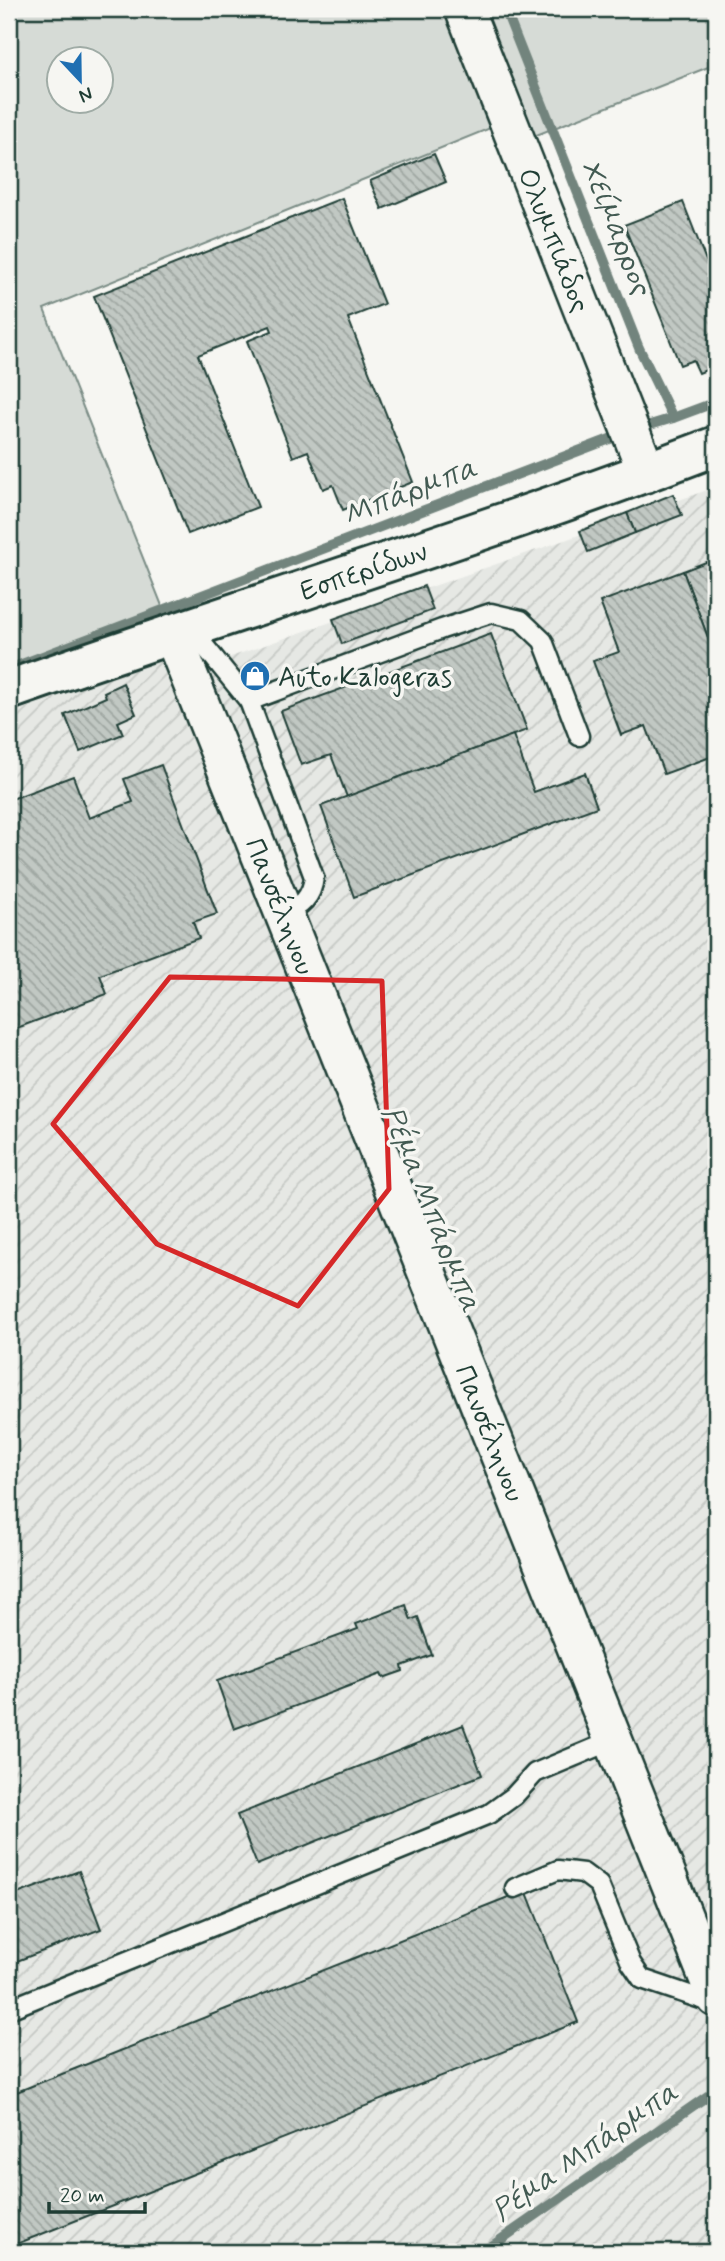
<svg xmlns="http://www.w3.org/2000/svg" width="725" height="2261" font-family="Mynerve,sans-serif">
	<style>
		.industrial { fill: url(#industrial-furrows) }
		.green { fill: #d6dbd6; stroke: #7a8c85; stroke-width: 2; fill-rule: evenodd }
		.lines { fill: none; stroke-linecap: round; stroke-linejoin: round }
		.stream { stroke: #72847d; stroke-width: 10 }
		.building { fill: url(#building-back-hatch); stroke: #1f3d34; stroke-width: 2 }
		.service-casing { stroke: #1f3d34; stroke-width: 23 }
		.minor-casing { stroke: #1f3d34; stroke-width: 42 }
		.tertiary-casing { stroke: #1f3d34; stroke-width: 44 }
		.service { stroke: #f6f6f2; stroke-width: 18 }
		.minor { stroke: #f6f6f2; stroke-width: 37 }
		.tertiary { stroke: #f6f6f2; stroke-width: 38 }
		.marked { fill: none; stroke: #d62828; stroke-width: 5; stroke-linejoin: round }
		.labels { text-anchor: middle; stroke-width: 7; stroke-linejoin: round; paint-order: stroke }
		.street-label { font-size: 28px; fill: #1f3d34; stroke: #f6f6f2 }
		.poi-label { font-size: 28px; fill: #1f3d34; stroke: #f6f6f2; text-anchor: start }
		.water-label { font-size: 30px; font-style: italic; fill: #425a52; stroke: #f6f6f2 }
	</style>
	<defs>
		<pattern id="industrial-furrows" width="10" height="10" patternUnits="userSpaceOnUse" patternTransform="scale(1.75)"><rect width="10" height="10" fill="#e6e8e4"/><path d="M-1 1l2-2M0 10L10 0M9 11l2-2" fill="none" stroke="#c5c8c4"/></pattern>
		<pattern id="building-back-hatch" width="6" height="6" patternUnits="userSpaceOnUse" patternTransform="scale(1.75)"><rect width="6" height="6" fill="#c1c8c3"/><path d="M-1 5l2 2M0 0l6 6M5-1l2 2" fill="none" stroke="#9ca49f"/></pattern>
	</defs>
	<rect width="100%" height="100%" fill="#f6f6f2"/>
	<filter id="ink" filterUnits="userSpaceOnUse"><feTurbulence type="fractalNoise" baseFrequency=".0143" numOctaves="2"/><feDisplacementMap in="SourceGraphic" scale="14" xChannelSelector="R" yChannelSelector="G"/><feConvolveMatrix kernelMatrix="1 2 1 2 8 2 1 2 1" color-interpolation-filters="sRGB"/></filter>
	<g filter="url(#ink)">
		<polygon class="industrial" points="716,487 716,2252 9,2252 9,714 180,653 188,672"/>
		<g class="green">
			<path d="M9,9h437l47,118 -449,182 122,307 -157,55zM60,60h42v42h-42z"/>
			<polygon points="483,9 716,9 716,64 534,136"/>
		</g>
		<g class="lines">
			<g class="stream">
				<polyline points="505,9 639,348 673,418 716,402"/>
				<polyline points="637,429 673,418"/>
				<polyline points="9,669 623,434"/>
				<polyline points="483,2252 716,2090"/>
			</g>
		</g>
		<g class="building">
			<polygon points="434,154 446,182 382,209 370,181"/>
			<polygon points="342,198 384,304 348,318 413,482 343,510 333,485 323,489 308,451 293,457 247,341 272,331 270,326 198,355 258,507 188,534 94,296"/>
			<polygon points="683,202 716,286 716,366 699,373 693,360 680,365 624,225"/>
			<polygon points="673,494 682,515 635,533 627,513"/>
			<polygon points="627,513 635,533 588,552 580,531"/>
			<polygon points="716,558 716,659 683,571"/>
			<polygon points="683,571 716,659 716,755 664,774 646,726 621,735 593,661 619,652 600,602"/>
			<polygon points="424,586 433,610 342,644 333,619"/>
			<polygon points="491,634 527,730 347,797 331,755 301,765 281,711"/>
			<polygon points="123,683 136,714 118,722 123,734 80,752 65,715 106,697 104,692"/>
			<polygon points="513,735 534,792 585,773 597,807 354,897 321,806"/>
			<polygon points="161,765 217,914 193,922 199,938 100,975 107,994 9,1031 9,800 73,776 89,818 133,802 124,779"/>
			<polygon points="406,1605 411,1620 418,1617 432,1655 402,1666 403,1671 383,1678 381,1674 234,1729 217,1681 358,1629 356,1624"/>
			<polygon points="463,1725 482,1775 257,1865 237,1815"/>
			<polygon points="79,1871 101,1929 9,1964 9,1897"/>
			<polygon points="526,1890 578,2022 9,2247 9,2095"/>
		</g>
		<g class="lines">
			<g class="service-casing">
				<g id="service">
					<polyline points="189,627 249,701 442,629 491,613 521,620 543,641 579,736"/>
					<path d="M249,701l65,176c-2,20 -13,30 -31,37"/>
					<polyline points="515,1888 558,1870 583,1873 599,1885 631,1963 642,1979 716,2004"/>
					<polyline points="9,2009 489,1814 514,1796 535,1773 614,1740"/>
				</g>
			</g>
			<g class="minor-casing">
				<g id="minor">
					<path id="s1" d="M464,9l183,464"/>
					<path id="s2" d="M172,633l544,1365"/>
				</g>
			</g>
			<g class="tertiary-casing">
				<g id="tertiary">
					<path id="s3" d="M9,690c235,-83 474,-155 707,-244"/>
				</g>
			</g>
			<use href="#service" class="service"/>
			<use href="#minor" class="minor"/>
			<use href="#tertiary" class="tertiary"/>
		</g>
	</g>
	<path class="marked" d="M170,977l212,4 7,208 -91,117 -141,-62 -104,-120z"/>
	<defs>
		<g id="shop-disc" transform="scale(1.575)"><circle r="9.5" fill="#1f6fb2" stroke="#f6f6f2"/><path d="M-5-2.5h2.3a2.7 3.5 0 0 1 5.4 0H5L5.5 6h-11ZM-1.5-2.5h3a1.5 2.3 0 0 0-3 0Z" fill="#fff"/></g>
	</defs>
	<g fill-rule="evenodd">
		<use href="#shop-disc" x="255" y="676"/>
	</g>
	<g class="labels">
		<g class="street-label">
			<text dy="10" stroke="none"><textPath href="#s1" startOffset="248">Ολυμπιάδος</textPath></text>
			<text dy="10" stroke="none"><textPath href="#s3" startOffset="374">Εσπερίδων</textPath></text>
			<text dy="10" stroke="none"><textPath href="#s2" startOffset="294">Πανσέληνου</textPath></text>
			<text dy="10" stroke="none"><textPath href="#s2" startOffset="861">Πανσέληνου</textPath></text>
		</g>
		<g class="poi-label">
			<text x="278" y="686">Auto Kalogeras</text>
		</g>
		<g class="water-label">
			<text transform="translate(617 227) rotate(68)" y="10">Χείμαρρος</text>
			<text transform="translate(410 491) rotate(-21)" y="10">Μπάρμπα</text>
			<text transform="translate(432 1209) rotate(68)" y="10">Ρέμα Μπάρμπα</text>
			<text transform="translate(585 2151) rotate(-35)" y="10">Ρέμα Μπάρμπα</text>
		</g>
	</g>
	<rect width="725" height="2261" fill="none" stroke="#f6f6f2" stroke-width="35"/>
	<rect x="18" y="18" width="690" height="2226" fill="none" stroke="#1f3d34" stroke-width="2.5" filter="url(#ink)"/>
	<g transform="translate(80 80) rotate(158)"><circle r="33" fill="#f6f6f2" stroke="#a0aca6" stroke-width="2"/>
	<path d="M0-5L12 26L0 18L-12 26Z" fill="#1f6fb2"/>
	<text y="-10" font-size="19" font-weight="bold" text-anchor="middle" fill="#1f3d34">N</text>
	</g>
	<path d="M49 2202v10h96v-10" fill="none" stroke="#1f3d34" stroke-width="3.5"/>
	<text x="60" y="2202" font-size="21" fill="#1f3d34" stroke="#f6f6f2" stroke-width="5" paint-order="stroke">20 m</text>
</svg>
